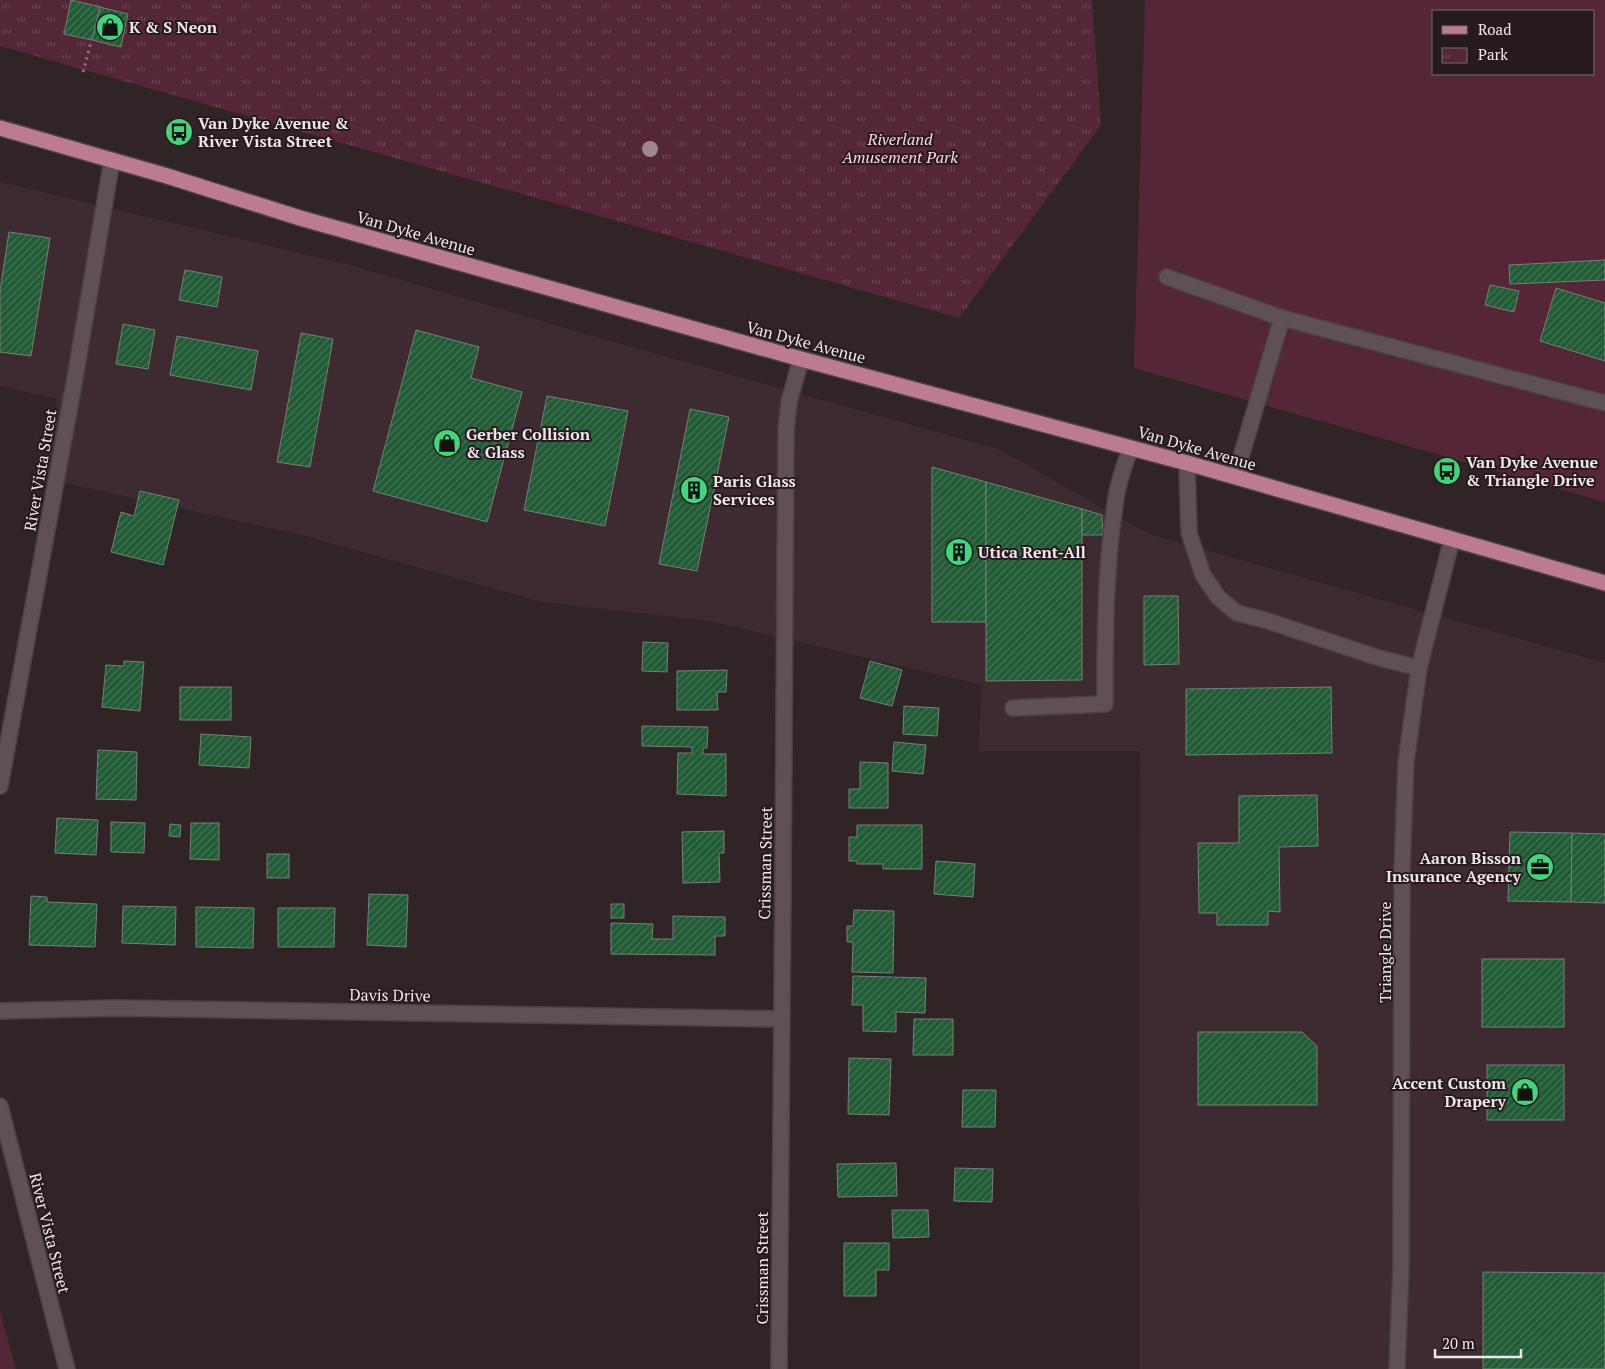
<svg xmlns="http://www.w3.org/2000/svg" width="1605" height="1369" font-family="'PT Serif',serif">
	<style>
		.built { fill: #3d2b31 }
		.green { fill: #542637; fill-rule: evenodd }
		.park { fill: url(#park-tufts) }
		.building { fill: url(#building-hatch); stroke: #758077 }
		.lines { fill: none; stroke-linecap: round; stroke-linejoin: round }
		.minor-casing { stroke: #4b4144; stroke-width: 18 }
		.major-casing { stroke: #4b4144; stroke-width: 18 }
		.path { stroke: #807578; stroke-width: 3; stroke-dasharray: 2.5 4; stroke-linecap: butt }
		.minor { stroke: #5e5054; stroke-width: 15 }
		.major { stroke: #bc7b91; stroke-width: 15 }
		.tree { fill: #a1868e }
		.labels { text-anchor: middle; stroke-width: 4; stroke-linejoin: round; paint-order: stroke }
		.poi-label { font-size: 16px; font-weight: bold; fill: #efe6e9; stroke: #261a1e; text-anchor: start }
		.park-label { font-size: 16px; font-style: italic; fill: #fed6e2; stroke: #261a1e }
		.street-label { font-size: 16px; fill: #efe6e9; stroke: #261a1e }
	</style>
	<defs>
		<pattern id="park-tufts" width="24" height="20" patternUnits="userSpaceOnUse" patternTransform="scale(1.25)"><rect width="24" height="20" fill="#542637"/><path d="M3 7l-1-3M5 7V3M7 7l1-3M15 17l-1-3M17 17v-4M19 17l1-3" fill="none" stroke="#6d4654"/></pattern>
		<pattern id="building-hatch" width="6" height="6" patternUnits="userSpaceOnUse" patternTransform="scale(1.25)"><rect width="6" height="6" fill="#215b36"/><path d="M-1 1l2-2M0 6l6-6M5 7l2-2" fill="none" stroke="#427353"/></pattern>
	</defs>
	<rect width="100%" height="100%" fill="#302427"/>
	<polygon class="built" points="0,182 350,265 603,339 998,449 1149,534 1605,663 1605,1369 1139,1369 1140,751 978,751 982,685 710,621 542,602 298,534 46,479 57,399 0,386"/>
	<g class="green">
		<path d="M1145,0h460v502l-471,-134zM1434,11h160v63h-160z"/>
		<polygon points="0,1311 16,1369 0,1369"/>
	</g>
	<polygon class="park" points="0,0 1092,0 1101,125 959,318 0,46"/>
	<g class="building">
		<polygon points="71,0 100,7 92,40 64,34"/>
		<polygon points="100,7 128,14 121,47 92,40"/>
		<polygon points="9,232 50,238 31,356 0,352 0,291"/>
		<polygon points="1605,260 1605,280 1510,284 1509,265"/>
		<polygon points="185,270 222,277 217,307 179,300"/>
		<polygon points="1490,285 1519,291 1514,312 1485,305"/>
		<polygon points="1556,288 1605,303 1605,361 1540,341"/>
		<polygon points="123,324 155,330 148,369 116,364"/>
		<polygon points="416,330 479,347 471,378 522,392 487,522 373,491"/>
		<polygon points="301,333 333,339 310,467 277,462"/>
		<polygon points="177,336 258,351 251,390 170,375"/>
		<polygon points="547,396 628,411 605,526 524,510"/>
		<polygon points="690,409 729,417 697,571 659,564"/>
		<polygon points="932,467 986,482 986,622 932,622"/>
		<polygon points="986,482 1082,509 1082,680 986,681"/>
		<polygon points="140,491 179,500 163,565 111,552 121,512 134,516"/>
		<polygon points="1082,509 1102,515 1103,535 1082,535"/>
		<polygon points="1144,596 1178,596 1179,664 1144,665"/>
		<polygon points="643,642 668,643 667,672 642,671"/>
		<polygon points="124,661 144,662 140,711 102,707 106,665 124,666"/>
		<polygon points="870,661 902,670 892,706 860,698"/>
		<polygon points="727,670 726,692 717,692 718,710 677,710 677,671"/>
		<rect x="180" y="687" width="51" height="33"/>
		<polygon points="1331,687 1332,753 1186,755 1186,689"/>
		<polygon points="904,706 939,708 937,736 903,734"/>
		<polygon points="642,726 708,727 707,748 703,748 703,754 726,754 726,796 677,794 678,753 692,753 692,747 642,746"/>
		<polygon points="201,734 251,737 249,768 199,765"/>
		<polygon points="894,742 926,745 923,774 892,771"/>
		<polygon points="98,750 137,752 136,800 96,799"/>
		<polygon points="860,762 888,763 888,808 849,808 849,789 860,789"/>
		<polygon points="1317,795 1318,846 1279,847 1280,912 1268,911 1268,925 1217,925 1217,913 1199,913 1198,843 1239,843 1239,796"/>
		<polygon points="57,818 98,820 96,855 55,853"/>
		<polygon points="111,822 145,823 144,853 111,852"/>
		<polygon points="191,823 219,823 219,860 190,859"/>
		<polygon points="170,824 181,825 180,837 169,836"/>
		<polygon points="857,825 922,825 922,869 883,869 883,864 857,864 857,861 849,861 849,837 857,837"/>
		<polygon points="724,831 724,853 719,853 720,882 683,883 682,832"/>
		<polygon points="1510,832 1572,833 1571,902 1508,901"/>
		<polygon points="1572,833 1605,834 1605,903 1571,902"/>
		<rect x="267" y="854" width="22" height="24"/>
		<polygon points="936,861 975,864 973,897 934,894"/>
		<polygon points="369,894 408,895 406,947 367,945"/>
		<polygon points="31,896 47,897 47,902 97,904 95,947 29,945"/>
		<rect x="611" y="904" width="13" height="14"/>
		<polygon points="123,906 176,907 175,945 122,943"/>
		<polygon points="196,907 254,908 253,948 196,947"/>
		<polygon points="278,908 335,908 334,947 278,947"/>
		<polygon points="854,910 894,911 893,973 852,972 853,942 847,942 847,926 853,926"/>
		<polygon points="673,916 725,917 725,936 715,936 715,955 611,954 611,923 653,924 652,939 673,939"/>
		<rect x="1482" y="959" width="82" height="68"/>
		<polygon points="853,976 926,978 925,1013 896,1012 896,1032 863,1031 863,1005 852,1005"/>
		<polygon points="914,1019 953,1019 953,1055 913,1055"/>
		<polygon points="1198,1032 1302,1032 1317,1046 1317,1105 1198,1105"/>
		<polygon points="849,1058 891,1059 889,1115 848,1114"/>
		<rect x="1487" y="1065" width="77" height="55"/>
		<polygon points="963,1090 996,1090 995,1127 962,1127"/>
		<polygon points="896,1163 897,1196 838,1197 837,1164"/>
		<polygon points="955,1168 993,1169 992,1202 954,1201"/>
		<polygon points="892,1210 928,1210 929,1237 893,1238"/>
		<polygon points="844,1243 889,1243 889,1270 876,1270 876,1296 844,1296"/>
		<polygon points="1483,1272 1605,1273 1605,1369 1483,1369"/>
	</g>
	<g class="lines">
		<g class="minor-casing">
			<g id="minor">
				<polyline points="1167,277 1282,318 1605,403"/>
				<polyline points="1187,463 1189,533 1203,575 1218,597 1237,613 1265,620 1379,658 1419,668"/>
				<polyline points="1235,477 1282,318"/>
				<path d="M1013,708l92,-4c0,-70 0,-142 12,-212 3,-15 9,-30 13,-44"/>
				<polyline points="0,786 75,378 112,160"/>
				<polyline points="0,1011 114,1008 780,1019"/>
				<polyline points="0,1106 67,1369"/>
				<path d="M779,1369c1,-313 7,-625 7,-938l3,-29 12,-43"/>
				<polyline points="1397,1369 1401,1266 1402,870 1406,762 1419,668 1452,539"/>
			</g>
		</g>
		<g class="major-casing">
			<polyline id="major" points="0,128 167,176 300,218 801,359 1187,463 1605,583"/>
		</g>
		<polyline class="path" points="83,72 91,42"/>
		<use href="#minor" class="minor"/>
		<use href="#major" class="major"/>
	</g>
	<circle class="tree" cx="650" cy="149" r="8"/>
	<defs>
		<g id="shop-disc" transform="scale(1.4375)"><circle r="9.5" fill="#40d77c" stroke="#261a1e"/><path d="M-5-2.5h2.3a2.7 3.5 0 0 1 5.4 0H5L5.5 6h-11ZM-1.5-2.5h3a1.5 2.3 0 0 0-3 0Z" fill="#111"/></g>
		<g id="bus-disc" transform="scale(1.4375)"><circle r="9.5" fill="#40d77c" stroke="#261a1e"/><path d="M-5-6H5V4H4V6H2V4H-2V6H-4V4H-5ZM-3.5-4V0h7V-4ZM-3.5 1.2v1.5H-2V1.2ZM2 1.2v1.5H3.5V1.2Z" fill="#111"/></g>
		<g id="building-disc" transform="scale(1.4375)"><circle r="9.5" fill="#40d77c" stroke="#261a1e"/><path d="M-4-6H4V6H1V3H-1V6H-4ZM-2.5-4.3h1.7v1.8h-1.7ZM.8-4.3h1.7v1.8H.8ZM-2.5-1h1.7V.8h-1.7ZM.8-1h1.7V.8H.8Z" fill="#111"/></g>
		<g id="office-disc" transform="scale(1.4375)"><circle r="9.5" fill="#40d77c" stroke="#261a1e"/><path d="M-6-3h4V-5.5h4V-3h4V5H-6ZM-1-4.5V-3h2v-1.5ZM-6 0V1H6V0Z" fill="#111"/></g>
	</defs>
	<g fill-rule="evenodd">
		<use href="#shop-disc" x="110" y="27"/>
		<use href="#bus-disc" x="179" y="132"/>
		<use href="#shop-disc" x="447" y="443"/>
		<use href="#bus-disc" x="1447" y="471"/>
		<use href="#building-disc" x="694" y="490"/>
		<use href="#building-disc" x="959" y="552"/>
		<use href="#office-disc" x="1540" y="867"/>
		<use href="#shop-disc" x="1525" y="1092"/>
	</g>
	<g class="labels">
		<g class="poi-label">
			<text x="129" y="33">K &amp; S Neon</text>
			<text x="198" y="129">Van Dyke Avenue &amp;<tspan x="198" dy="18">River Vista Street</tspan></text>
			<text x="466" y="440">Gerber Collision<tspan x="466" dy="18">&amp; Glass</tspan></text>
			<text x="1466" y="468">Van Dyke Avenue<tspan x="1466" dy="18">&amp; Triangle Drive</tspan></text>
			<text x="713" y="487">Paris Glass<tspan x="713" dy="18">Services</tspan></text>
			<text x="978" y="558">Utica Rent-All</text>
			<text x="1521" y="864" text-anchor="end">Aaron Bisson<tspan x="1521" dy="18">Insurance Agency</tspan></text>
			<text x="1506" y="1089" text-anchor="end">Accent Custom<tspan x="1506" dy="18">Drapery</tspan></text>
		</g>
		<g class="park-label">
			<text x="900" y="145">Riverland<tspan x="900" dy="18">Amusement Park</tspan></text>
		</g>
		<g class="street-label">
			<text transform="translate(416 233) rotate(16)" y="6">Van Dyke Avenue</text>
			<text transform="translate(806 342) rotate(15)" y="6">Van Dyke Avenue</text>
			<text transform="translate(1197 448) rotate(16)" y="6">Van Dyke Avenue</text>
			<text transform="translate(40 470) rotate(-80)" y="6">River Vista Street</text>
			<text transform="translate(765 863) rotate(-89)" y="6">Crissman Street</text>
			<text transform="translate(1385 952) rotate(-90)" y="6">Triangle Drive</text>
			<text transform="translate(390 995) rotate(1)" y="6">Davis Drive</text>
			<text transform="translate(50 1233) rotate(76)" y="6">River Vista Street</text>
			<text transform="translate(762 1268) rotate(-90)" y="6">Crissman Street</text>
		</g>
	</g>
	<rect x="1432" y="10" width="162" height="65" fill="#261a1e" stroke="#766c6f"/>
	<rect x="1442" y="26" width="25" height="8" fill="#bc7b91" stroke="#766c6f"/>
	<text x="1478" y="35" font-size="15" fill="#efe6e9">Road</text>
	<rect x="1442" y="48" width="25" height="15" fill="url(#park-tufts)" stroke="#766c6f"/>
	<text x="1478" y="60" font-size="15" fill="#efe6e9">Park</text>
	<path d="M1435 1349v8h86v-8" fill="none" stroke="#efe6e9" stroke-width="2.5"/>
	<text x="1442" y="1349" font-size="15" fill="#efe6e9" stroke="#261a1e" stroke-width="4" paint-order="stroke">20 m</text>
</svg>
